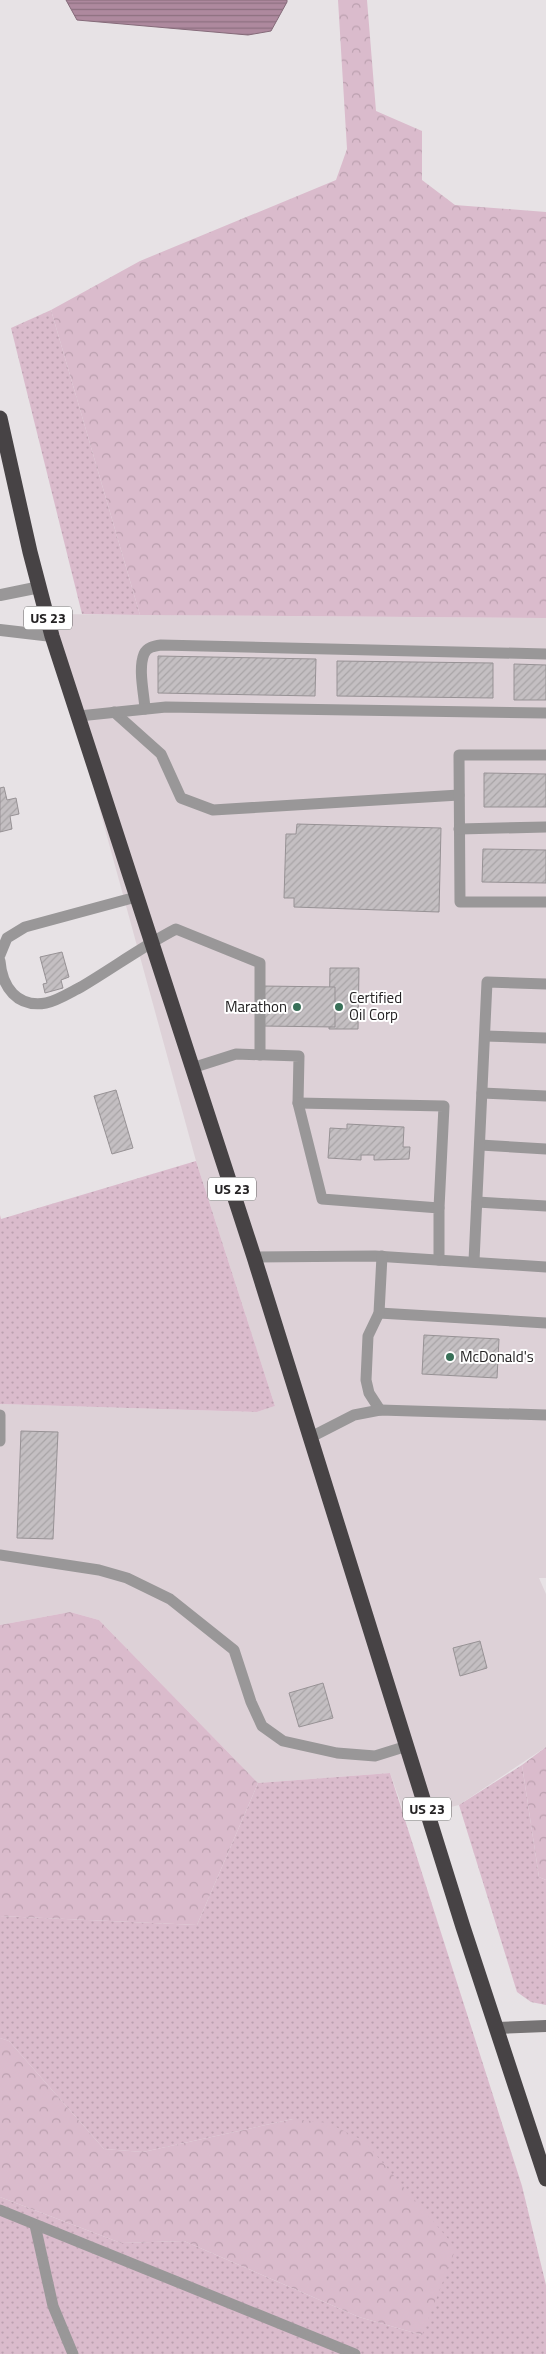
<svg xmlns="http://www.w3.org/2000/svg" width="546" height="2354" font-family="'Titillium Web',sans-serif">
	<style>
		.built { fill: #ddd1d7 }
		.grass { fill: url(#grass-dots) }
		.forest { fill: url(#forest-crowns) }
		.water { fill: url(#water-rules); stroke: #856a79 }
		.building { fill: url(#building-hatch); stroke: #979295 }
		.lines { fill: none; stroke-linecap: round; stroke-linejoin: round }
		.lane { stroke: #999798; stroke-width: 11 }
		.street { stroke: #999798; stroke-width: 12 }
		.secondary { stroke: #767374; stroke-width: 12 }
		.highway { stroke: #474345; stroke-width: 15 }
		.poi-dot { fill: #387058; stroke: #fff; stroke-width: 2 }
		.labels { text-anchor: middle; stroke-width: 4; stroke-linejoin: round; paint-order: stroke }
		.shield { fill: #fff; stroke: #666465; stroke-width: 1 }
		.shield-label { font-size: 14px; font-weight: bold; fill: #242223 }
		.poi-label { font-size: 15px; fill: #242223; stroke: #fff; text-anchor: start }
	</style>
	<defs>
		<pattern id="grass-dots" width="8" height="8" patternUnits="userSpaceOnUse" patternTransform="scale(1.25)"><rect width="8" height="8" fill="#dabbcc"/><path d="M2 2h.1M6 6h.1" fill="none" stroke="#bba0af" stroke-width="1.8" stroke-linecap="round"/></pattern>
		<pattern id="forest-crowns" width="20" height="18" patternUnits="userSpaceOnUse" patternTransform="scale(1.25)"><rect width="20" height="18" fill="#dabbcc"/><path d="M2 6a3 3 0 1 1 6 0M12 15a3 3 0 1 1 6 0" fill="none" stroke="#bba0af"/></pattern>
		<pattern id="water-rules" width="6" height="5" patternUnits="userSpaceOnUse" patternTransform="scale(1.25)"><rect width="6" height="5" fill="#ae899e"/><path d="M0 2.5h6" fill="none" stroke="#8d7080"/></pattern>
		<pattern id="building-hatch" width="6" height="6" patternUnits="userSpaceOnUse" patternTransform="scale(1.25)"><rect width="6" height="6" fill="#c4bfc2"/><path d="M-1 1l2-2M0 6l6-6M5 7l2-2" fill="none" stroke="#a8a4a6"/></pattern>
	</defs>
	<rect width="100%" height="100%" fill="#e7e2e5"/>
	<polygon class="built" points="46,614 546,618 546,1578 539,1578 546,1594 546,1747 459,1805 406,1818 390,1773 258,1783 99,1620 70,1612 0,1625 0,1404 257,1412 275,1406 196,1161"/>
	<g class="grass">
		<polygon points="51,310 140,615 82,614 11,328"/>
		<polygon points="196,1161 275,1406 257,1412 0,1404 0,1215 1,1219"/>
		<polygon points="522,1765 539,1877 546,1880 546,2005 531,2002 517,1992 459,1805"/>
		<polygon points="390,1773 522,2186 546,2285 546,2354 0,2354 0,2197 121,2243 184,2241 359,2317 422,2335 293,2119 143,2152 104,2149 9,2041 0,2038 0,1916 197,1925 258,1783"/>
	</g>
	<g class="forest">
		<polygon points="338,0 367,0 376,111 422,131 422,180 455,205 546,212 546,618 140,615 51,310 140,261 336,180 347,149"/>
		<polygon points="70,1612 99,1620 258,1783 197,1925 0,1916 0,1625"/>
		<polygon points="546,1747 546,1880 539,1877 522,1765"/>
		<polygon points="0,2038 9,2041 104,2149 143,2152 293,2119 328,2123 364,2141 456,2248 422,2335 359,2317 184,2241 121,2243 0,2197"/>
	</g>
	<polygon class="water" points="66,0 287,0 287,2 271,31 248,35 77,20"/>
	<g class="building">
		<polygon points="158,656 316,659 315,696 158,693"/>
		<polygon points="337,661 493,663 493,698 337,696"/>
		<polygon points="514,664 546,665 546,700 514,700"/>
		<polygon points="484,773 546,774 546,807 484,807"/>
		<polygon points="4,787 7,800 16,798 19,814 10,816 12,829 0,832 0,788"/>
		<polygon points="297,824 441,828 439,912 294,907 294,898 284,898 286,834 296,834"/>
		<polygon points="483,849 546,850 546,883 482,882"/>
		<polygon points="62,952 69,977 61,980 63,988 45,993 43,984 47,983 40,957"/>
		<polygon points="330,968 359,968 358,1029 329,1029"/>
		<polygon points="262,986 335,987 335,1027 262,1026"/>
		<polygon points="116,1090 133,1148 112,1154 94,1096"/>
		<polygon points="347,1124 404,1127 403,1147 410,1147 409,1159 374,1160 374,1155 361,1155 361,1160 328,1158 330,1128 347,1129"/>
		<polygon points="424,1335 499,1339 497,1378 422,1374"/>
		<polygon points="21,1431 58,1432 53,1539 17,1538"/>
		<polygon points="480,1641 487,1668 460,1676 453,1648"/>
		<polygon points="323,1683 333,1718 299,1727 289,1693"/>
	</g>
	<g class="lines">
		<g class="lane">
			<path d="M145,709c-1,-16 -7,-40 -1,-55 3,-7 10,-8 17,-9l385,9"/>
			<polyline points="114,712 161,754 181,798 213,810 459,795"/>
			<polyline points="79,716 166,707 546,713"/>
			<polyline points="546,755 459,755 460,902 546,902"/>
			<polyline points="459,829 546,827"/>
			<polyline points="0,955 7,938 25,927 136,897"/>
			<path d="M0,961c2,26 17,47 46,42 11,-2 25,-11 35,-16 32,-19 62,-41 95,-58l84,34v92"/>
			<polyline points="485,1036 546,1038"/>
			<polyline points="192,1068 236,1054 299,1056 298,1103 322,1199 439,1208 439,1260"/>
			<polyline points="482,1093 546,1096"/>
			<polyline points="298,1103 444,1106 439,1208"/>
			<polyline points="480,1145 546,1149"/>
			<polyline points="477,1202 546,1206"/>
			<polyline points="254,1257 375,1256 546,1267"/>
			<polyline points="474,1261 487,982 546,984"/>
			<polyline points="379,1313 546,1323"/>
			<polyline points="380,1410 369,1393 366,1380 368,1336 379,1313 382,1256"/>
			<polyline points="0,1415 0,1441"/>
			<polyline points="311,1437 354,1415 380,1410 546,1415"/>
			<polyline points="0,1555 99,1570 127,1578 170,1599 234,1650 251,1702 262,1726 283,1741 337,1753 375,1756 407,1746"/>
			<polyline points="0,2210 355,2354"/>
			<polyline points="35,2225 53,2306 73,2354"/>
		</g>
		<g class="street">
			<polyline points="0,595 40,587"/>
			<polyline points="0,630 52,636"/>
		</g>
		<polyline class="secondary" points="497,2028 546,2026"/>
		<polyline class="highway" points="0,418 30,552 52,636 254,1257 463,1927 546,2179"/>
	</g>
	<g class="poi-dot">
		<circle cx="297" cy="1007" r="5"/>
		<circle cx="339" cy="1007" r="5"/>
		<circle cx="450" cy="1357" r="5"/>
	</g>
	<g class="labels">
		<g class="shield">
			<rect x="24" y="606.5" width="48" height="23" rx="4"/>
			<rect x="208" y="1177.5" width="48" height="23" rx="4"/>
			<rect x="403" y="1797.5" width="48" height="23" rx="4"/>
		</g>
		<g class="shield-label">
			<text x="48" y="623">US 23</text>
			<text x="232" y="1194">US 23</text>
			<text x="427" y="1814">US 23</text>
		</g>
		<g class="poi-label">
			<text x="349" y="1003">Certified<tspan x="349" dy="17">Oil Corp</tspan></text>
			<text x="287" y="1012" text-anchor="end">Marathon</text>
			<text x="460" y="1362">McDonald's</text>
		</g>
	</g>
</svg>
